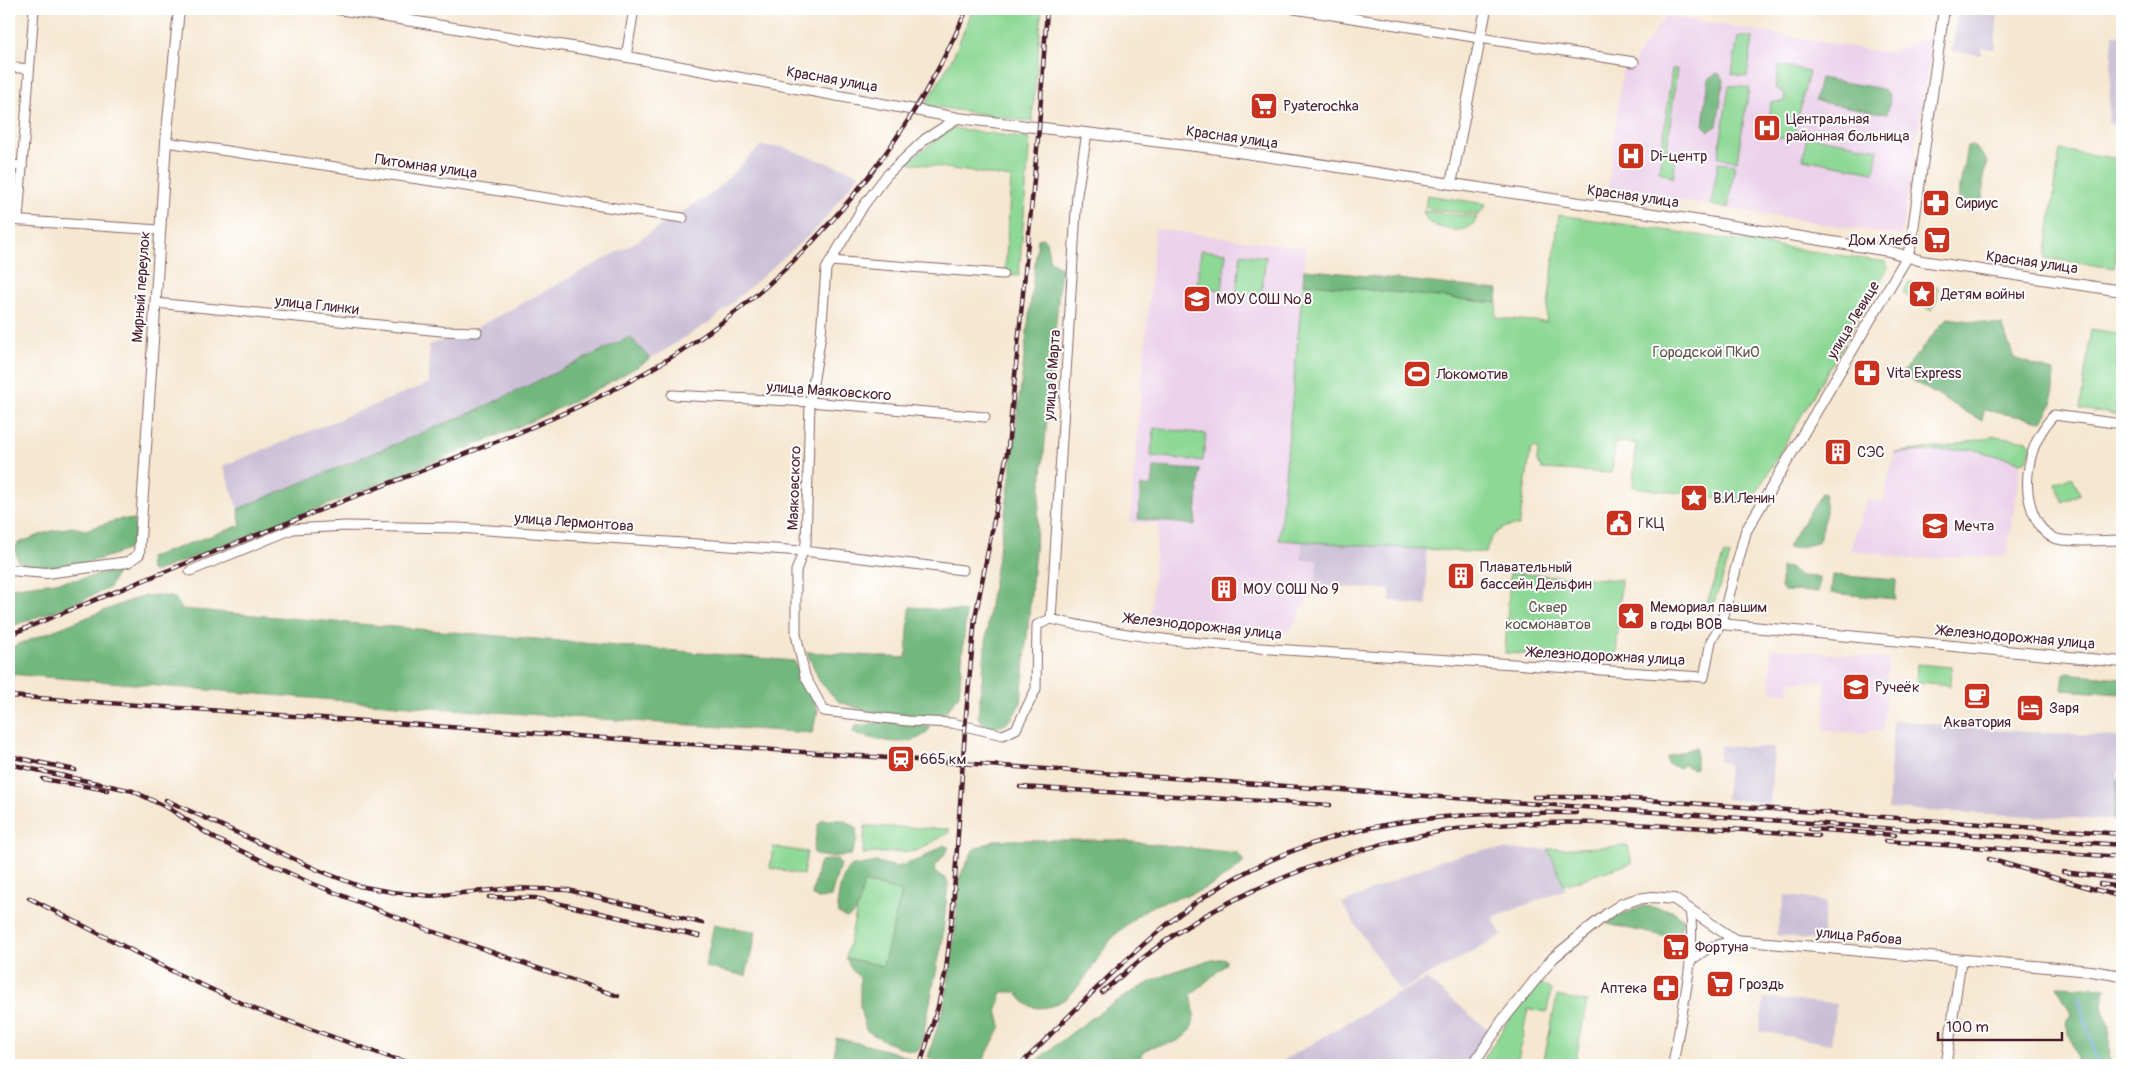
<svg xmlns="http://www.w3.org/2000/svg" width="2131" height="1074" font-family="Pangolin,sans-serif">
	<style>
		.built { fill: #ecd1ea }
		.industrial { fill: #cbbfd5 }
		.green { fill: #8dd895; stroke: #6c7c60 }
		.forest { fill: #72b87e; stroke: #5e6c54 }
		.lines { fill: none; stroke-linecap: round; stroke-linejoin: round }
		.stream { stroke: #75ace4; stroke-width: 2.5 }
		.minor-casing { stroke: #866565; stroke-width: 11 }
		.tertiary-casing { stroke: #866565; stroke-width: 12 }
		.minor { stroke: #fff; stroke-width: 9 }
		.tertiary { stroke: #fff; stroke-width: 10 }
		.rail-casing { stroke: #4a1f2b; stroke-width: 4.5 }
		.rail { stroke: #fff; stroke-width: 2.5; stroke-dasharray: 8; stroke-linecap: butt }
		.labels { text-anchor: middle; stroke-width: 4; stroke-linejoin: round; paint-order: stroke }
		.street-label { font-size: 15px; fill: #4a1f2b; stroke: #fff }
		.poi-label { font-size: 15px; fill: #4a1f2b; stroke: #fff; text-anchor: start }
		.park-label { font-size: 15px; fill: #5e564b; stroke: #fff }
	</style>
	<rect width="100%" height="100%" fill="#fff"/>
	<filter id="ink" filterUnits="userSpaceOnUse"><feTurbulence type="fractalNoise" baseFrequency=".02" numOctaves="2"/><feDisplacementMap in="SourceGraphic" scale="10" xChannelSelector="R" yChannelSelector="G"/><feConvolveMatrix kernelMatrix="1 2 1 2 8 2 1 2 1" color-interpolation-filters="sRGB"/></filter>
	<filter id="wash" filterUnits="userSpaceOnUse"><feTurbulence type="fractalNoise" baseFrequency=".0096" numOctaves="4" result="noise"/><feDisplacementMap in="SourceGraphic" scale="20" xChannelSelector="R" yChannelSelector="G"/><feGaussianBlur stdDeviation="1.12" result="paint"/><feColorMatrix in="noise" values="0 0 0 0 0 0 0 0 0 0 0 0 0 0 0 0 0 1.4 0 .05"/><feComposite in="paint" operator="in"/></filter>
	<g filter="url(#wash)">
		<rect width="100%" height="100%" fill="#f5e7d0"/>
		<g class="built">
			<polygon points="1666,16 1888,53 1933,36 1901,236 1608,189 1623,66 1634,67 1636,58"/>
			<polygon points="1155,229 1306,248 1279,540 1302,541 1301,560 1317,560 1315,587 1289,632 1150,621 1158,524 1130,522"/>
			<polygon points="1971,449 2021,462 2007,556 1910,559 1850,550 1867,499 1883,502 1894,453"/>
			<polygon points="1772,648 1889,659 1883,731 1867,730 1866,733 1824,731 1825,681 1790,682 1789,693 1771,692 1772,680 1769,680"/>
		</g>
		<g class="industrial">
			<polygon points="1958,9 1998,9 1995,49 1982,48 1981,55 1952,51"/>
			<polygon points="2113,35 2122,35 2122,151 2118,150 2117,127 2108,123"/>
			<polygon points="760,146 782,147 859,174 819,226 713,320 650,359 629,337 475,411 238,509 223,466 429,383 429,345 470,331 629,246 714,192"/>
			<polygon points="1302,541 1426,549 1427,606 1390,601 1390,589 1315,587 1317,560 1301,560"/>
			<polygon points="1893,720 1994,730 2122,737 2113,820 1888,809"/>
			<polygon points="1720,746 1774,748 1770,803 1726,799 1729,764 1719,761"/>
			<polygon points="1548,849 1566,889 1493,918 1502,936 1399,991 1342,904 1440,860 1484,850"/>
			<polygon points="1785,895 1826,902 1822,941 1776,935"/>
			<polygon points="1426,979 1490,1031 1466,1065 1276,1065 1391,997"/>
			<polygon points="1764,998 1836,1004 1831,1044 1759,1031"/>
		</g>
		<g class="green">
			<polygon points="973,9 1042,9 1032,122 925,105 952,59"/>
			<polygon points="1738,36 1753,38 1747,77 1732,74"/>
			<polygon points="1779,65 1809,71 1793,140 1767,136 1771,102 1784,102 1785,93 1775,88"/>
			<polygon points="1672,69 1677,69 1667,150 1677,152 1673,178 1659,171"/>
			<polygon points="1729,85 1749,88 1737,161 1718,158"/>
			<polygon points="951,128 1030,139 1019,276 1005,275 1011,178 907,162"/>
			<polygon points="1807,136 1878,149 1874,172 1803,159"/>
			<polygon points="2060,150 2122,159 2122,213 2114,268 2045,258"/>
			<polygon points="1718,163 1735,165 1728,208 1711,205"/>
			<polygon points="1427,195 1486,204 1479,215 1425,208"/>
			<path d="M1423,211l54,6c-6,20 -36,13 -49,5z"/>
			<path d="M1559,215l327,47 2,6 -137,234 -118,-15 3,-44 -21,-1 -3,31 -70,-4 -5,-8 1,-13h-7l-12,78c-19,-2 -30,10 -33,27l-207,-13 24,-257 194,20 -1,15 50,4z"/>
			<polygon points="1201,250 1226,253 1222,290 1197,287"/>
			<polygon points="1241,254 1266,257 1261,296 1236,293"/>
			<polygon points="1909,282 1938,287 1937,301 1931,310 1903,293"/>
			<polygon points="2091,329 2122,334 2122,415 2080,409"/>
			<polygon points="1154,428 1206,434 1203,461 1151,456"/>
			<polygon points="1995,436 2028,441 2032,445 2027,460 2021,462 1971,449 1894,453 1950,446"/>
			<polygon points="2072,476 2080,494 2063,502 2055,483"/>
			<polygon points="1724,554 1730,556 1713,605 1709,607 1707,603"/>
			<polygon points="1510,573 1621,580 1616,659 1505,653"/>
			<polygon points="1917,664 1952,667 1951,685 1916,682"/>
			<polygon points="865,826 949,829 949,833 916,851 863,854"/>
			<polygon points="1628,846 1632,863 1564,885 1548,849"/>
			<polygon points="773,847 807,852 803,875 770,868"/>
			<polygon points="863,882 902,892 883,966 846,958"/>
			<polygon points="1537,981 1551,990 1547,1012 1528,1009 1517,1065 1480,1065 1519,1004"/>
			<polygon points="1557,996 1587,1002 1575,1065 1543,1065"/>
		</g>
		<g class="forest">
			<polygon points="1717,73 1721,75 1724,80 1717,126 1709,131 1703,125 1709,78"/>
			<polygon points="1820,78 1883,89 1888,93 1890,100 1887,114 1815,101"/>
			<path d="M1971,145c6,4 13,11 17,18l-5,13v26l-16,9 -10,-6 10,-59z"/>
			<path d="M1043,238l3,3 4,20 11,6 -40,435c-10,19 -14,29 -37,23l-6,-8 12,-112 18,-110 30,-256z"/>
			<polygon points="1304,269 1498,290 1497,303 1303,283"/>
			<polygon points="1947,318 2002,325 2014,358 2054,372 2052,405 2042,421 1984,410 1982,421 1901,374"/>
			<path d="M630,337l20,22c-74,46 -155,78 -236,111 -86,35 -173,69 -260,102l-4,-2 -1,-12 92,-33 -3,-16 237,-98z"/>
			<polygon points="1154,467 1200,470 1195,525 1138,519 1141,486 1152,486"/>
			<path d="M1822,493l3,1c-2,10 1,8 1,16 0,7 -5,27 -9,33l-26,6 -4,-2z"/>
			<path d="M121,519l12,1c3,10 1,20 -4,29 -33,13 -76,25 -111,13l-3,-13 3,-6 30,-11 24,-5 13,3z"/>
			<polygon points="1781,567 1790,568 1798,576 1819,577 1818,592 1784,591 1781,588"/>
			<polygon points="118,570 109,588 73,604 9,627 9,588 80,579"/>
			<polygon points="1833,575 1896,580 1895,599 1831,593"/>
			<polygon points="158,595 175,598 182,609 794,661 818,710 812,733 435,708 9,674 9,648 139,597"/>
			<polygon points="910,607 966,612 959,695 947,710 937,718 871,712 839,702 820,682 807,652 906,658"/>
			<polygon points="2064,673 2122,678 2122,694 2062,690"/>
			<path d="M884,722l47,5c-17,25 -51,12 -74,8l-4,-3 2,-6z"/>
			<polygon points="1696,747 1696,768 1693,769 1684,765 1680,768 1668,764 1667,757"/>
			<polygon points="2117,779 2122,779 2122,821 2113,820"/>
			<polygon points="822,820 843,820 856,827 857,840 851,855 828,857 816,855 813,851 818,825"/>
			<path d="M994,840h120l124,13 6,9c-16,15 -37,27 -59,34 -19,6 -31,6 -48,20 -8,7 -16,13 -23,20 -20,22 -32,60 -63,70 -17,5 -26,0 -34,-14h-15l-5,18 4,16 -20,39h-36l-17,-8 17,-55 8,-54 7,-72 13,-26z"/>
			<path d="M944,845l5,3 -14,19 1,6 10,6 2,4 -6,60 -20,98 -4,10c-12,2 -42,-14 -52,-21l-6,-22v-30l-8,-8 -6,-12 37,8 19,-74 -38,-10c-4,13 -3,32 -18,36l-8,-5c-2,-13 3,-36 11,-46l28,-5 20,5 24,-8z"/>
			<polygon points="837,859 840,864 831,897 818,899 812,895 819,864 821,861"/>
			<polygon points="1644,906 1672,910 1683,919 1678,939 1607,924 1617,916"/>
			<polygon points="714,924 756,932 746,976 705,967"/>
			<path d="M1224,958l2,3 -1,4 -34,30c4,17 7,34 -12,45 -10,6 -23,3 -33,10 -5,4 -8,11 -12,15h-103c58,-46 117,-95 193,-107z"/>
			<polygon points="2057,986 2105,988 2103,1005 2109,1030 2110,1065 2079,1065 2066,1023 2071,1014"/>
			<path d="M836,1038c15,4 70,14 77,24l-1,3h-79z"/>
		</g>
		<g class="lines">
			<polyline class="stream" points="2078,996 2094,1049 2097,1065"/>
		</g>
	</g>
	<g filter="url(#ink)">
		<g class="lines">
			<g class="minor-casing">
				<g id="minor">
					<polyline points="1294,9 1634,62"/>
					<polyline points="626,57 634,9"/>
					<polyline points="9,67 29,69"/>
					<polyline points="958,118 925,139 886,176 864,205 826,269 821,335 810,402 806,543 796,571 796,634 805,676 824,711 908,721 952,723 1003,735 1016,729 1036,689 1037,625 1051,619"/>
					<polyline points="166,142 683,218"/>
					<polyline points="9,165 22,166"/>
					<polyline points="9,220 159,230"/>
					<polyline points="18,220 34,9"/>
					<polyline points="830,261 1003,274"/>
					<polyline points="155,303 441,331 477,332"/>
					<polyline points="672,395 810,402 985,417"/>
					<path d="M2122,424l-68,-9c-25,27 -35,71 -18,104 4,9 10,17 21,20 14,4 49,1 65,1"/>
					<polyline points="190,571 293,529 345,526 458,528 803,551 963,570"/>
					<path d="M1051,619c108,26 222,30 333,37 107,6 213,14 320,21l7,-36 10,-17"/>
					<polyline points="1051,619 1077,194 1087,133"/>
					<polyline points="1690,961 1710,947 1735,940"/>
					<path d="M1673,1065c7,-47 24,-109 17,-156"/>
					<polyline points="1946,1065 1961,960"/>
				</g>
			</g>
			<g class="tertiary-casing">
				<g id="tertiary">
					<polyline points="338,9 590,50 958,118 1204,147 1714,223 1889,251 1922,261 2122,291"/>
					<polyline points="1944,9 1911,244 1907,257 1746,531 1721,624 2122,662"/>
					<polyline points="1451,184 1486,9"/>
					<polyline points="9,570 47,573 128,562 139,554 166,142 179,9"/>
					<polyline points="1473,1065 1502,1021 1553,958 1608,913 1622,904 1637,899 1653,897 1674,899 1735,940 2091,971 2122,976"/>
				</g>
			</g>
			<use href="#minor" class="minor"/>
			<use href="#tertiary" class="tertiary"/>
			<g class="rail-casing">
				<g id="rail">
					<path d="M9,635c115,-47 231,-94 347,-139 92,-36 187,-69 274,-115 149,-79 271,-218 337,-372"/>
					<polyline points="9,696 2122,845"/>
					<polyline points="9,756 75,770"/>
					<polyline points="9,764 133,791 170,809 216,839 306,881 426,929 618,996"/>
					<polyline points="43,779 107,790"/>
					<polyline points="1020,787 1330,805"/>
					<polyline points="1534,797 1605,797 2122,834"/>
					<polyline points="166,800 318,870 359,886 392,892 431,896 515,888 568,890 702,923"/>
					<polyline points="1810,829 1895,835"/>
					<polyline points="1885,841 2122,857"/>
					<polyline points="1989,859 2122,897"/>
					<polyline points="2063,872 2122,879"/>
					<polyline points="2100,884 2122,887"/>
					<polyline points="489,897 535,898 699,936"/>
					<polyline points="29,898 180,975 257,1010 392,1058 411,1063 430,1065"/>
					<path d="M1102,992c26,-22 52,-44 81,-63 74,-48 186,-88 274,-100 69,-9 139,-7 209,-3 51,2 102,5 152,10"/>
					<polyline points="920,1065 938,1007 946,970 953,908 966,715 975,618 1008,448 1039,128 1047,9"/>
					<path d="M1020,1065c52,-51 102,-106 160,-151 121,-92 249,-103 396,-101"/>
					<polyline points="1372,1065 1373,1064"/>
				</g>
			</g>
			<use href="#rail" class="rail"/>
		</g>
	</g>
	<defs>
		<g id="supermarket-square" transform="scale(1.4375)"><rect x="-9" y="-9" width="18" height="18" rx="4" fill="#c8321e" stroke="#fff"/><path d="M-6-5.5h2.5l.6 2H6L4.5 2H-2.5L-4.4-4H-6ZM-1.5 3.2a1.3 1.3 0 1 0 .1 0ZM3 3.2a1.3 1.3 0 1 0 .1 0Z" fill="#fff"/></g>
		<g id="hospital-square" transform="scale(1.4375)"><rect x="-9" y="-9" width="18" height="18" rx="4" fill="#c8321e" stroke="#fff"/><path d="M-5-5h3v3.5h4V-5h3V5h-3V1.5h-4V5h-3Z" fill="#fff"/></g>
		<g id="pharmacy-square" transform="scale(1.4375)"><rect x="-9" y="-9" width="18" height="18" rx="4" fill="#c8321e" stroke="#fff"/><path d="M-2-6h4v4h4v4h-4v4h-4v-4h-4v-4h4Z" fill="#fff"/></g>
		<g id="sight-square" transform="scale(1.4375)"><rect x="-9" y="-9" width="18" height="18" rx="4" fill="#c8321e" stroke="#fff"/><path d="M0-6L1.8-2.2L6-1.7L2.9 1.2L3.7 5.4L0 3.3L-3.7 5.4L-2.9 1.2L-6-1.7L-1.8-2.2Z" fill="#fff"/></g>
		<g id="school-square" transform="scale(1.4375)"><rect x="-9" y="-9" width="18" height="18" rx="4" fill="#c8321e" stroke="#fff"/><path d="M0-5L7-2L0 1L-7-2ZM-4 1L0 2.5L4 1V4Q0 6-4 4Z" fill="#fff"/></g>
		<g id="stadium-square" transform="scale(1.4375)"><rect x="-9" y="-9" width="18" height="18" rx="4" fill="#c8321e" stroke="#fff"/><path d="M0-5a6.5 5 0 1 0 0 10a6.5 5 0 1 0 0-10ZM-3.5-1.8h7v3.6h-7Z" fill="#fff"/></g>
		<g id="building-square" transform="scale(1.4375)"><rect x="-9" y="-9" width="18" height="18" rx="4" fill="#c8321e" stroke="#fff"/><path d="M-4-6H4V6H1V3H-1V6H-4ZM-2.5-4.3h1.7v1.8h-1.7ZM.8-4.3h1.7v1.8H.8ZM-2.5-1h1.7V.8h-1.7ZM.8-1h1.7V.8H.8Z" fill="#fff"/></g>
		<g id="civic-square" transform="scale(1.4375)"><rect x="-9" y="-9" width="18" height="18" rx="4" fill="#c8321e" stroke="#fff"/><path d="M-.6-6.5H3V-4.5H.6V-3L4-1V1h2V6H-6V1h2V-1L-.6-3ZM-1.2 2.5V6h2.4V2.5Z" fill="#fff"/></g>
		<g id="cafe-square" transform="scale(1.4375)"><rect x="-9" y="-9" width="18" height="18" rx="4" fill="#c8321e" stroke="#fff"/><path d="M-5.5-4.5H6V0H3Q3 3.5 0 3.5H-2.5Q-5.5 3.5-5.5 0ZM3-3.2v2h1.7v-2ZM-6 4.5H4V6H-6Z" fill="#fff"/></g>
		<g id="hotel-square" transform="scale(1.4375)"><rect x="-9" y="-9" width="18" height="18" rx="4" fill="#c8321e" stroke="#fff"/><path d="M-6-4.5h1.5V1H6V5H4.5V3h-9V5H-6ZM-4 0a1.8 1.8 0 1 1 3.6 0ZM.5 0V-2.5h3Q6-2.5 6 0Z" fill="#fff"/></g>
		<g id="station-square" transform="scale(1.4375)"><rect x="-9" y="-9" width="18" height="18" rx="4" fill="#c8321e" stroke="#fff"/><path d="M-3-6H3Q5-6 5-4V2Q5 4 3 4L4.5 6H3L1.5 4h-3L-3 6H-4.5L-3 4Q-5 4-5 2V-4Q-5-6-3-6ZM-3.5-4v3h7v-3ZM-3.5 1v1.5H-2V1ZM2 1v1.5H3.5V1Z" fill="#fff"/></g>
	</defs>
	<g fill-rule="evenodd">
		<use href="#supermarket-square" x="1264" y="106"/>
		<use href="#hospital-square" x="1767" y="128"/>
		<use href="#hospital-square" x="1631" y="156"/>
		<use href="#pharmacy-square" x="1936" y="203"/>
		<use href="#supermarket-square" x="1937" y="240"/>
		<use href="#sight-square" x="1922" y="294"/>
		<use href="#school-square" x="1197" y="299"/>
		<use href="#pharmacy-square" x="1867" y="373"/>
		<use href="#stadium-square" x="1417" y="374"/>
		<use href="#building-square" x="1838" y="452"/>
		<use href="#sight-square" x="1694" y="498"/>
		<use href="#civic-square" x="1619" y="523"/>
		<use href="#school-square" x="1935" y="526"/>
		<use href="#building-square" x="1461" y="576"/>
		<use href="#building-square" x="1224" y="589"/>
		<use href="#sight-square" x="1631" y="616"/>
		<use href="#school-square" x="1856" y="687"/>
		<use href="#cafe-square" x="1977" y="696"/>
		<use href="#hotel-square" x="2030" y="708"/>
		<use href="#station-square" x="901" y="759"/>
		<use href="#supermarket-square" x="1676" y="947"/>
		<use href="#supermarket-square" x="1720" y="984"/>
		<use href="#pharmacy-square" x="1666" y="988"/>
	</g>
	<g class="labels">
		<g class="street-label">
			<text transform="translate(832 79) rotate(10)" y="5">Красная улица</text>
			<text transform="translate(1232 137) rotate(8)" y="5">Красная улица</text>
			<text transform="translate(426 166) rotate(8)" y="5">Питомная улица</text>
			<text transform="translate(1633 196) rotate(8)" y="5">Красная улица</text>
			<text transform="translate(2032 262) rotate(8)" y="5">Красная улица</text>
			<text transform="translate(141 287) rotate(-86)" y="5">Мирный переулок</text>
			<text transform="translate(317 305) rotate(6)" y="5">улица Глинки</text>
			<text transform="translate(1853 320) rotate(-59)" y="5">улица Левице</text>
			<text transform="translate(1052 375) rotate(-86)" y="5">улица 8 Марта</text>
			<text transform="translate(829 391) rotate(4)" y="5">улица Маяковского</text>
			<text transform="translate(794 488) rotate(-88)" y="5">Маяковского</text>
			<text transform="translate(574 522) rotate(4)" y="5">улица Лермонтова</text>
			<text transform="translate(1203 626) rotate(6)" y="5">Железнодорожная улица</text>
			<text transform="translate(2016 637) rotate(5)" y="5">Железнодорожная улица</text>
			<text transform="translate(1606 656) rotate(3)" y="5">Железнодорожная улица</text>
			<text transform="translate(1859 936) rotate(5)" y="5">улица Рябова</text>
		</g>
		<g class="poi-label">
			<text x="1283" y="111">Pyaterochka</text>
			<text x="1786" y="124">Центральная<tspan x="1786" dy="17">районная больница</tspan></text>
			<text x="1650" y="161">Di-центр</text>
			<text x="1955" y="208">Сириус</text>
			<text x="1918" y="245" text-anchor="end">Дом Хлеба</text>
			<text x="1941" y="299">Детям войны</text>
			<text x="1216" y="304">МОУ СОШ № 8</text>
			<text x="1886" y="378">Vita Express</text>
			<text x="1436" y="379">Локомотив</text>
			<text x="1857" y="457">СЭС</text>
			<text x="1713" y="503">В.И.Ленин</text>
			<text x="1638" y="528">ГКЦ</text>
			<text x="1954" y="531">Мечта</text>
			<text x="1480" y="572">Плавательный<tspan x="1480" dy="17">бассейн Дельфин</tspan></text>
			<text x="1243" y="594">МОУ СОШ № 9</text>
			<text x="1650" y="612">Мемориал павшим<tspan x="1650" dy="17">в годы ВОВ</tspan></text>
			<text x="1875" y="692">Ручеёк</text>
			<text x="2049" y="713">Заря</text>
			<text x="1977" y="727" text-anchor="middle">Акватория</text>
			<text x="920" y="764">665 км</text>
			<text x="1695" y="952">Фортуна</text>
			<text x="1739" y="989">Гроздь</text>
			<text x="1647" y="993" text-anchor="end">Аптека</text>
		</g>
		<g class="park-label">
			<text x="1706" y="357">Городской ПКиО</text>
			<text x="1548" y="612">Сквер<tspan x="1548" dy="17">космонавтов</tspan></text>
		</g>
	</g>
	<rect width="2131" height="1074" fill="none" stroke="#fff" stroke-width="30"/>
	<path d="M1938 1032v8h124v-8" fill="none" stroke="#4a1f2b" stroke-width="2.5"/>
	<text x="1946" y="1032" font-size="15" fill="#4a1f2b" stroke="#ffffff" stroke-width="4" paint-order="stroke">100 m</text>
</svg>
